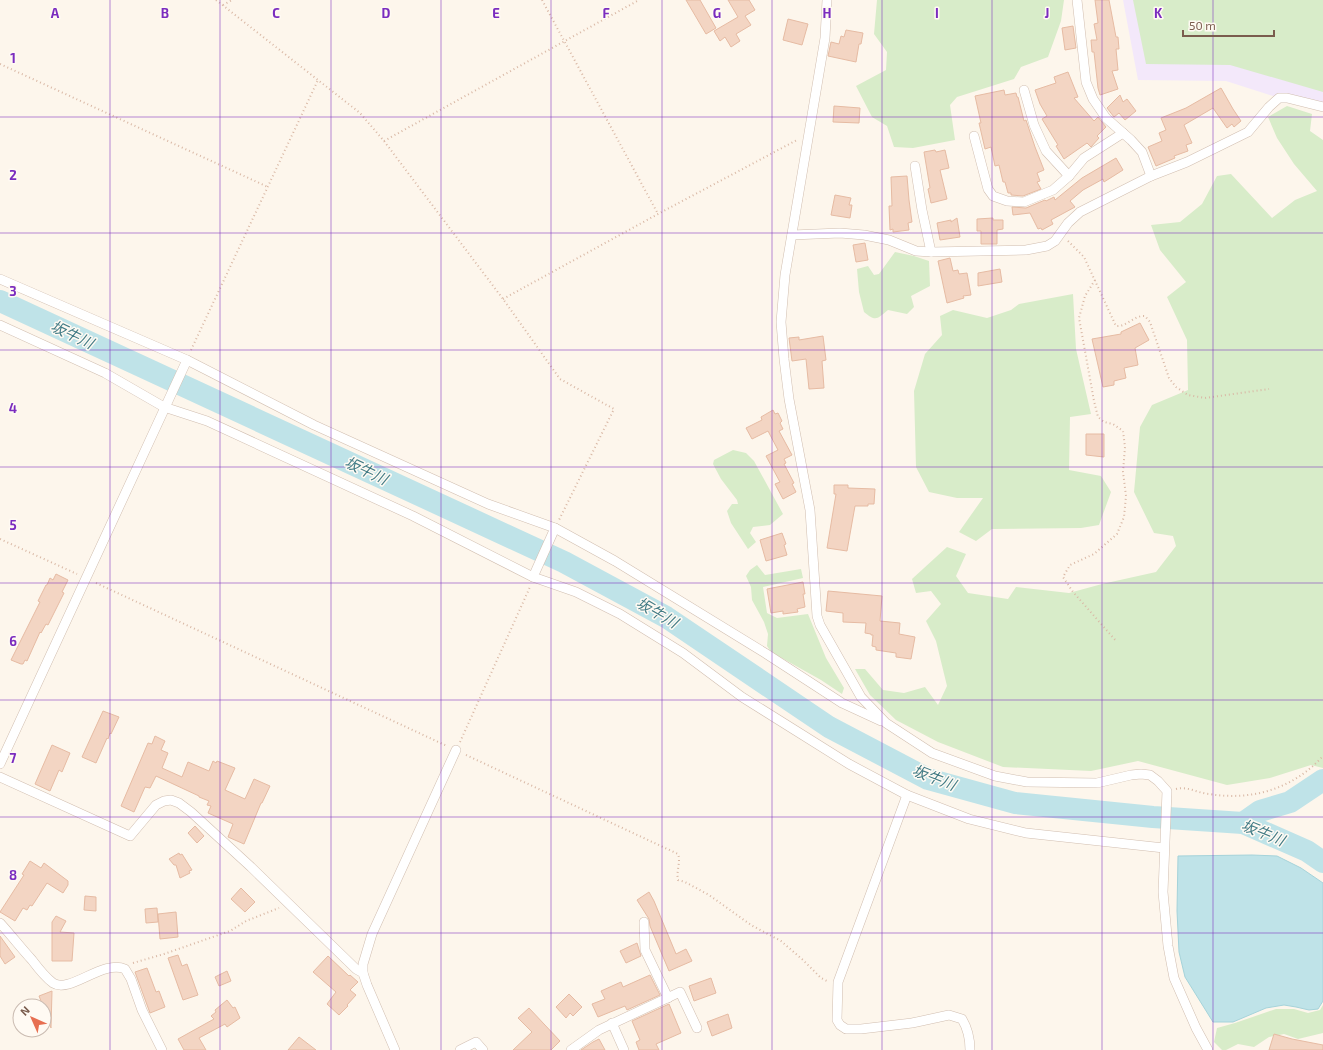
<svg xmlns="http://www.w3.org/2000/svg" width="1323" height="1050" font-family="'Exo 2','Noto Sans JP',sans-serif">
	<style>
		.education { fill: #f3e8fa }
		.green { fill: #d8ecc9 }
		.water { fill: #bfe3e8; stroke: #a5d3da }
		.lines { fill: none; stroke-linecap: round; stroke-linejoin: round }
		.river { stroke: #bfe3e8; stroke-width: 22 }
		.building { fill: #f3d5c3; stroke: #e6bba3 }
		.minor-casing { stroke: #d1beb0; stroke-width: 10 }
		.path { stroke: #d9b8a5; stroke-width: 2; stroke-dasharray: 1 3; stroke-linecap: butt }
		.minor { stroke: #fff; stroke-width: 9 }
		.grid { fill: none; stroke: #7b2cbf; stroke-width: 1; stroke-opacity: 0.55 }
		.labels { text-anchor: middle; stroke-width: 3; stroke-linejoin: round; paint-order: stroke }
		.water-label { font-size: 15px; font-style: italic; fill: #437c86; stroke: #fffaf3 }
		.grid-label { font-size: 13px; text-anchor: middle; font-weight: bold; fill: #7b2cbf; stroke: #fffaf3; stroke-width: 3; stroke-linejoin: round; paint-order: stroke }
	</style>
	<rect width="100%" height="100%" fill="#fdf6ec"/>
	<polygon class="education" points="1123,0 1323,0 1323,107 1279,98 1226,81 1138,80"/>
	<g class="green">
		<polygon points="877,0 1064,0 1061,21 1048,57 1021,67 1014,79 957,97 950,105 955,140 913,148 894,147 887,126 872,117 856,86 886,70 887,52 874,34"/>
		<polygon points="1133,0 1323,0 1323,92 1230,65 1146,64"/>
		<polygon points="1287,106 1312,114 1310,131 1323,140 1323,768 1311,765 1270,778 1227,785 1138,761 1091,771 1003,767 938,742 896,720 870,695 855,669 865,669 883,690 904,693 925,687 938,705 947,686 936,641 926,621 941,604 931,591 916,593 912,579 947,547 966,554 956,576 968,593 1008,599 1016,587 1069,593 1102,584 1156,572 1176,546 1173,536 1154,533 1134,492 1140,427 1152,405 1188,390 1187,340 1167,297 1186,282 1160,250 1151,225 1180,222 1202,204 1217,176 1231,174 1272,218 1295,200 1317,191 1294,164 1277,138 1268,117"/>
		<path d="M895,252l19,4 15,5 1,25 -19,10 3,11 -7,7 -19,-4c-11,9 -12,12 -24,2l-5,-20 -2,-23 11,-3 6,9 5,-1z"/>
		<polygon points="1073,294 1076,349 1091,414 1070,417 1069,470 1101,476 1111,492 1099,525 1081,528 992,529 976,541 959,532 983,498 957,498 929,492 916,467 914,391 925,354 942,335 940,316 953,310 987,318 1011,310 1019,304"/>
		<polygon points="733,450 746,453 754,461 783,514 770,525 753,527 750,533 756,542 748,549 731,523 727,511 732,504 738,504 737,500 721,479 713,464 714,460"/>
		<polygon points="757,565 765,575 801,569 803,578 763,587 767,613 777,618 808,614 826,658 844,688 842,694 821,680 771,652 767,646 768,634 764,622 752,600 751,587 746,576 750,570"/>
		<polygon points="1323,1005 1323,1033 1298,1039 1284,1034 1269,1037 1254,1047 1238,1044 1226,1050 1222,1050 1214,1042 1217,1028 1235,1023 1276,1009 1294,1009 1308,1013 1320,1010"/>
	</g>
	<polygon class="water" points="1252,855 1277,856 1301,868 1323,883 1323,1001 1318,1009 1309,1010 1296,1007 1284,1005 1266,1008 1233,1022 1213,1022 1185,977 1179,952 1177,911 1178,856"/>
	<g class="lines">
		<g class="river">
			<polyline points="0,301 564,562 666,617 829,727 928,779 1015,803 1153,817 1243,823 1307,851 1323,862"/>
			<polyline points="1243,823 1260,811 1290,802 1323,780"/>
		</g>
	</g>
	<g class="building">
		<polygon points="686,0 700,0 716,28 706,34"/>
		<polygon points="728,0 749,0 755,10 745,16 751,25 736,34 740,41 731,47 725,37 720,41 714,31 738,17"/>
		<polygon points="1095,0 1109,0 1116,37 1118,37 1119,49 1116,49 1118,70 1112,71 1118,89 1100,95 1098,88 1094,52 1092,52 1091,40 1097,40 1094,24 1098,23"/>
		<polygon points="788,19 808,24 802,45 783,40"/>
		<polygon points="1073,26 1076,48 1065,50 1062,28"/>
		<polygon points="846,30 863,33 861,44 859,44 856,62 828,56 831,42 839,44 841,36 844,37"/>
		<polygon points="1068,72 1078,97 1074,98 1094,121 1098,117 1106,127 1097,136 1099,138 1091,147 1087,143 1064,159 1056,146 1058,145 1042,119 1047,116 1040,104 1035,90 1056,83 1054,77"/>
		<polygon points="1221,88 1233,109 1241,121 1234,127 1232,124 1227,128 1213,108 1184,125 1192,143 1186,145 1188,151 1174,156 1175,158 1156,166 1148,147 1162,141 1159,133 1166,130 1161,118 1186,108"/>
		<polygon points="1004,90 1005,95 1016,93 1017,97 1018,97 1024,121 1026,120 1035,147 1044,170 1037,173 1040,181 1037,182 1041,189 1023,196 1011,195 1011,193 1008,193 1005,182 1003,182 999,165 995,166 991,147 985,149 979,123 981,123 975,96"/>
		<polygon points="1120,95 1123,102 1127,99 1136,111 1125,120 1119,113 1114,117 1107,108"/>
		<polygon points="834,106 860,108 859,123 833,122"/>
		<polygon points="935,150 936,152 945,150 949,168 940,170 947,199 931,203 928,189 930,188 924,152"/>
		<polygon points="1116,158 1123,170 1104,182 1103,179 1083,190 1070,201 1075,207 1051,220 1053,224 1042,230 1041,228 1038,229 1030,213 1013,215 1012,207 1026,208 1045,200 1046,201 1054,197 1055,200 1082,178"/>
		<polygon points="907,176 909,200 912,222 908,223 909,230 893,232 893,229 890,230 889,206 892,206 891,177"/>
		<polygon points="835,195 851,198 849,205 852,205 850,218 831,215"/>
		<polygon points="957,218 960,237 940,240 937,223 951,220 951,222"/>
		<polygon points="993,218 993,220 1003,220 1003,229 997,230 997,244 981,244 981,231 977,231 977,219"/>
		<polygon points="865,243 868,260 856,262 853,245"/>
		<polygon points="950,258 953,271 958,270 959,274 967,273 971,295 963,296 964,298 947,303 938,261"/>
		<polygon points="1000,269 1002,282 978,286 978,273"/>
		<polygon points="1140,323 1149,340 1135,348 1138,365 1124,368 1126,378 1114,381 1114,385 1103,387 1092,339 1121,334 1121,332"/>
		<polygon points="823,336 826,360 822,361 824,388 809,389 806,359 792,361 789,338 799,337 799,340"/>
		<polygon points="773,410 775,414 778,413 782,421 780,423 783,429 779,431 792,455 784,459 786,463 784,464 794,483 792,484 796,492 783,499 775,484 780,482 766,456 778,450 768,431 752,439 746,428 762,420 761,417"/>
		<polygon points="1086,434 1104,434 1104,457 1086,455"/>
		<polygon points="834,485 848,485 848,488 875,489 874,504 868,504 868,506 855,506 847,551 827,548 836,494 834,494"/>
		<polygon points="782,533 786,544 784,545 787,555 766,561 760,540"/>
		<polygon points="56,574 68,580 62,592 64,593 48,625 46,624 41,633 40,632 27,661 25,660 23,664 21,664 11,660 40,602 38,601 46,585 47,585 50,578 53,580"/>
		<polygon points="803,582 805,594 803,594 805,607 797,609 798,612 783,614 783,611 771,613 767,589"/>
		<polygon points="828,591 882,596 880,621 900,623 899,634 915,637 911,659 896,657 896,653 876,650 876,647 872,646 873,635 871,635 871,634 865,633 866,623 843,622 843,613 826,611"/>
		<polygon points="103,711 119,717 111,734 110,733 108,739 107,738 96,763 82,757"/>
		<polygon points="155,736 165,741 161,750 168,753 162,768 182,777 188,762 209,771 213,761 216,763 217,761 235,768 225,790 245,799 254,779 270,786 262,803 261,803 244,844 228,837 233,824 208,813 211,806 207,805 209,801 199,797 199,796 156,776 150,788 145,787 134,812 121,806 148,743 152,744"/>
		<polygon points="52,745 70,753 62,772 59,770 50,791 35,784"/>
		<polygon points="195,826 204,836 197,843 188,833"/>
		<polygon points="179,853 180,855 182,854 192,870 189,871 190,873 180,878 176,865 174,865 169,859"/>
		<polygon points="30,861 41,868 44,863 68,881 68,885 63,893 47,883 32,906 30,905 27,910 23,908 15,921 0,912 24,875 22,874"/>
		<polygon points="241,888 255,902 245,912 231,899"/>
		<polygon points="649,892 654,901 676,954 686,949 692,961 669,971 650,926 649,919 637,900"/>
		<polygon points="85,896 96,897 96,911 84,910"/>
		<polygon points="157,908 158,922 146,923 145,909"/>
		<polygon points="176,912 178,937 160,939 158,914"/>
		<polygon points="56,916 66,921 60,932 74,933 72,961 52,961 52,922"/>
		<polygon points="0,936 15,957 5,964 0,956"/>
		<polygon points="637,943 641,956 626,963 620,951"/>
		<polygon points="178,955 182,966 187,964 198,995 183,1000 168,958"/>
		<polygon points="328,956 349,976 350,975 358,982 350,990 356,995 347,1005 348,1006 339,1015 327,1004 336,992 313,972"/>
		<polygon points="147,968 156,992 159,991 165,1007 150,1013 135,972"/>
		<polygon points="227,971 231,981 219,986 215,977"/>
		<polygon points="650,975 660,995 627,1010 625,1006 598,1017 592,1004 605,999 601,991 621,982 623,987"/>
		<polygon points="711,978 716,993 694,1001 689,986"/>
		<polygon points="52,991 51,1028 44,1010 44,1006 43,1006 39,996"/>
		<polygon points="569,994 582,1007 573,1016 570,1013 566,1018 556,1007"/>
		<polygon points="227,1000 233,1008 235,1007 240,1018 227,1027 225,1024 199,1038 206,1050 184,1050 178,1039 214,1019 211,1016 216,1012 215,1010"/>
		<polygon points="669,1004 681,1033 656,1044 659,1050 639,1050 636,1042 640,1040 632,1021"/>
		<polygon points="529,1008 560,1041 551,1050 513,1050 532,1032 518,1018"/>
		<polygon points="728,1014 732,1028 712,1036 707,1022"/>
		<polygon points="1274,1034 1292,1039 1323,1045 1323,1050 1269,1050"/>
		<polygon points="299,1037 316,1050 288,1050"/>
		<polygon points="599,1039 605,1050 581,1050 593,1042"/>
	</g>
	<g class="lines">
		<g class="minor-casing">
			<g id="minor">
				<polyline points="827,0 825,38 785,275 781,322 784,359 789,399 810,510 817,616 820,625 861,697 886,723 932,753 995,776 1027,782 1097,783 1131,775 1141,774 1150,775 1158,781 1167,791 1163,892 1168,946 1174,978 1196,1028 1208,1050"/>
				<polyline points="1077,0 1086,82 1093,99 1106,118 1131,140 1142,152 1151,176"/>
				<polyline points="1024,90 1034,125 1046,151 1069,176"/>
				<polyline points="974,136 988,189 993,196 1007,201 1024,202 1053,190 1069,176 1084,158 1123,133"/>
				<polyline points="915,166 922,210 931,252"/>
				<polyline points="792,235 840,233 864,235 889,240 916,251 931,252 1026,250 1047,246 1055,241 1068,223 1080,212 1151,176 1187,162 1248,132 1269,107 1279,98 1287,98 1323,107"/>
				<polyline points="0,279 187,360 314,425 488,504 555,528 615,561 765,653 842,703 881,721"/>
				<polyline points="0,325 105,373 164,407 207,421 413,516 533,577 576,592 620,614 683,653 742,697 849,764 907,795 969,819 1026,833 1164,848"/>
				<polyline points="533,577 555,528"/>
				<polyline points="0,764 187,360"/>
				<polyline points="0,777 130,836 156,805 164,801 171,800 179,803 191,812 251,867 356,969 363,973"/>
				<path d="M907,795l-69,187 -1,38 3,5 6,4h15l51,-6 37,-8 13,4c6,10 8,19 8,31"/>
				<polyline points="644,922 645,950 668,998"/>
				<path d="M0,923c11,12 21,25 32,37 6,8 13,17 21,23 17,11 50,-24 72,-14l6,10 11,31 20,40"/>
				<polyline points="612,1023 624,1050"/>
				<polyline points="395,1050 367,985 363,973 363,964 372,934 456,750"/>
				<polyline points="460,1050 476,1042 483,1050"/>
				<polyline points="571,1050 599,1030 680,992 697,1028"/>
			</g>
		</g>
		<g class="path">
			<polyline points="216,0 360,113 384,141 503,299 560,379 614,409 559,520"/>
			<polyline points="542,0 658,214"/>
			<polyline points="223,5 232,0"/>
			<polyline points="0,64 268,187"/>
			<polyline points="384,141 639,0"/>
			<path d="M1068,241l16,16 32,69c11,1 18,-11 29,-10l5,6 19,56 7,9 12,8 17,3 64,-9"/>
			<polyline points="1095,280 1085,296 1079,318 1085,351 1094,401 1098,417 1104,422 1113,424 1123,431 1125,447 1123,472 1126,496 1124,517 1117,534 1094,554 1070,565 1063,577 1073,592 1117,642"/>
			<polyline points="503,299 658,214 797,140"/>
			<polyline points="191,350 318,80"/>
			<polyline points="0,539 77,574"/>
			<polyline points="96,583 447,746"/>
			<polyline points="460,742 530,587"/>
			<path d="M466,755l212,99c3,8 -2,17 0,26l7,2 24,13 42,30 30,16 22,19 18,18 8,4"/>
			<path d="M1176,789c12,-3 21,4 33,5 43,7 84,-5 114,-38"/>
			<polyline points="133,963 164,954 230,931 246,921 279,908"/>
		</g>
		<use href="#minor" class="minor"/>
	</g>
	<path class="grid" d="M110,0v1050M220,0v1050M331,0v1050M441,0v1050M551,0v1050M662,0v1050M772,0v1050M882,0v1050M992,0v1050M1102,0v1050M1213,0v1050M0,117h1323M0,233h1323M0,350h1323M0,467h1323M0,583h1323M0,700h1323M0,817h1323M0,933h1323"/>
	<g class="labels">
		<g class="water-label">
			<text transform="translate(72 335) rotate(25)" y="5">坂牛川</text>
			<text transform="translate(366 471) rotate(25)" y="5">坂牛川</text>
			<text transform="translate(657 613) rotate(30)" y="5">坂牛川</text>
			<text transform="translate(934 778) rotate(21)" y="5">坂牛川</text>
			<text transform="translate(1263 833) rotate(22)" y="5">坂牛川</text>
		</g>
	</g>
	<g class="grid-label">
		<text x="55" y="18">A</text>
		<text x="165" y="18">B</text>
		<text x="276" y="18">C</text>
		<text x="386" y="18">D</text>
		<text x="496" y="18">E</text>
		<text x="606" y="18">F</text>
		<text x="717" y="18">G</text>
		<text x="827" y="18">H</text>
		<text x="937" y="18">I</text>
		<text x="1047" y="18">J</text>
		<text x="1158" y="18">K</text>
		<text x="13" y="63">1</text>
		<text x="13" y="180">2</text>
		<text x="13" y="296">3</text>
		<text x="13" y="413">4</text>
		<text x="13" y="530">5</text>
		<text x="13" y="646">6</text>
		<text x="13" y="763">7</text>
		<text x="13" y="880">8</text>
	</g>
	<g transform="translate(32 1018) rotate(315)"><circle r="19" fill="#fffaf3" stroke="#cabbb1"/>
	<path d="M0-3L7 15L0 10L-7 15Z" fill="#e76f51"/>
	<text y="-6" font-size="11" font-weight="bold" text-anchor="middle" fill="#7a5c4d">N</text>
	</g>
	<path d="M1183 30v6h91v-6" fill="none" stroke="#7a5c4d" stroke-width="2"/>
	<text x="1189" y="30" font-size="12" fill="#7a5c4d" stroke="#fffaf3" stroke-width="3" paint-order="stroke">50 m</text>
</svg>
